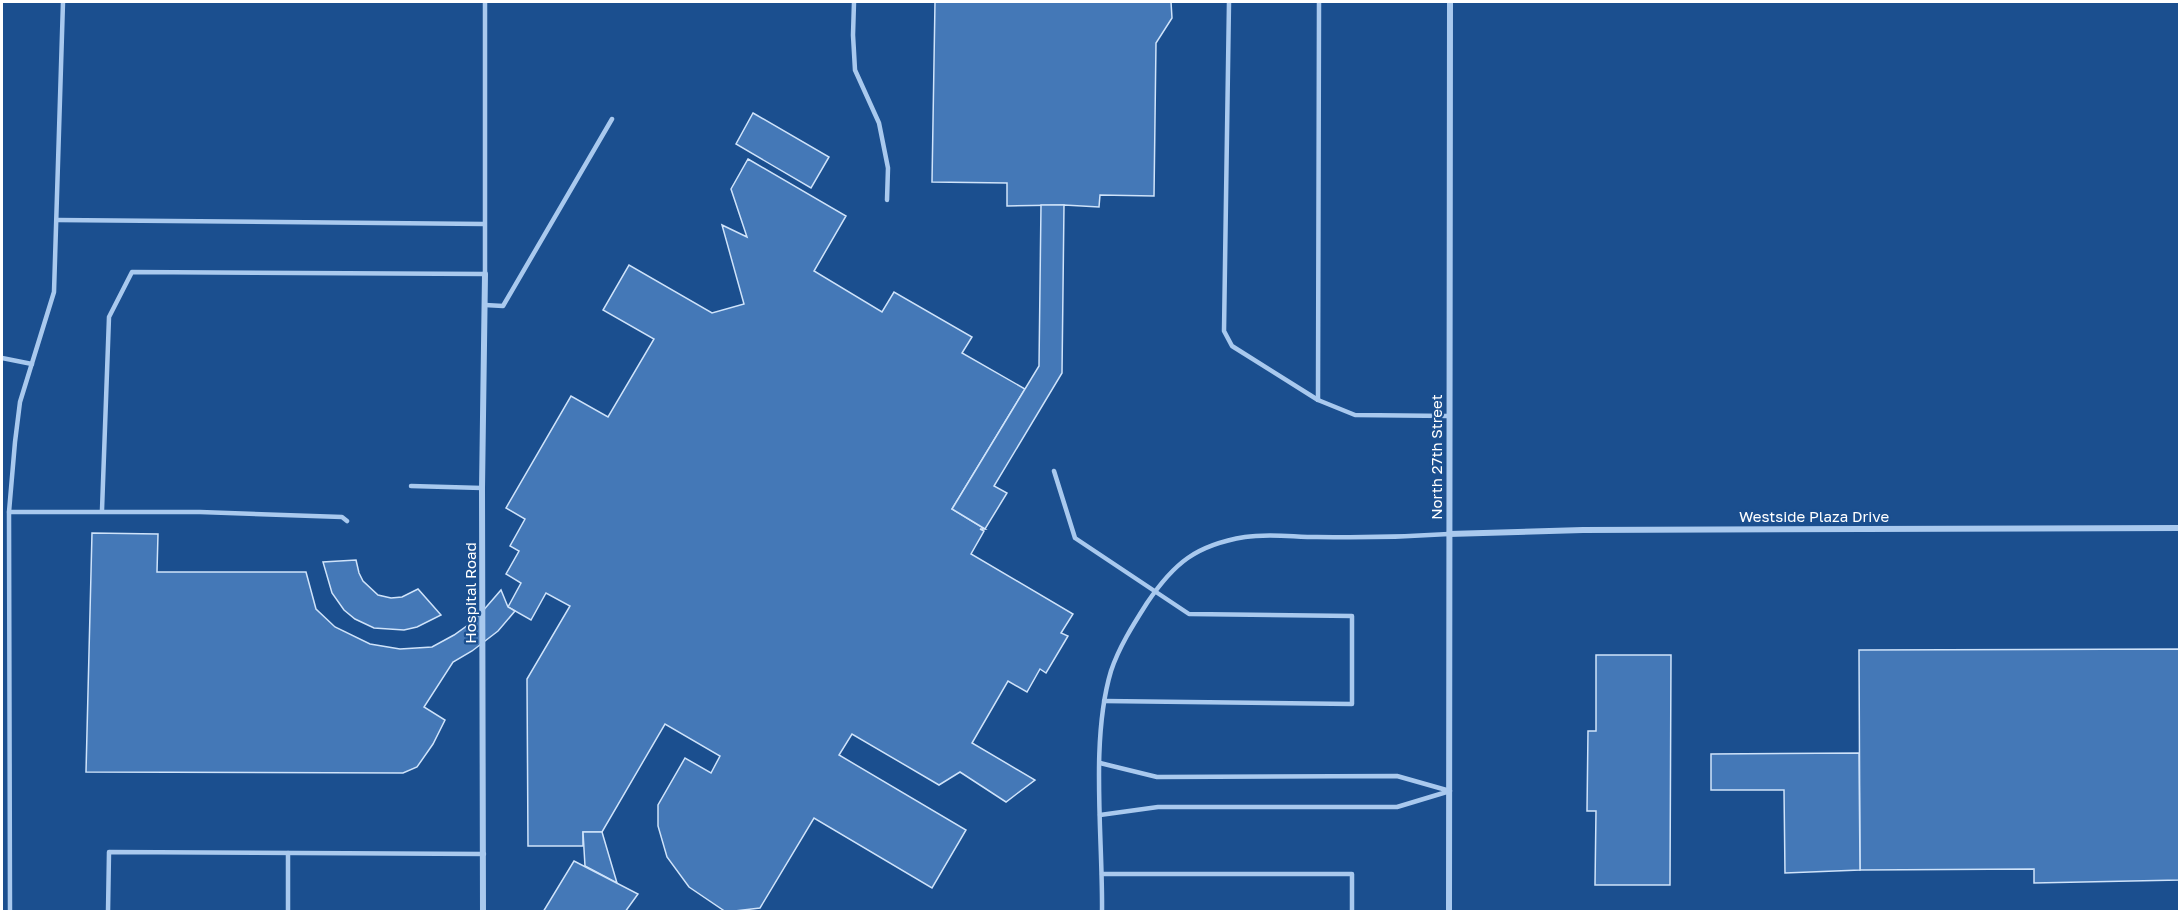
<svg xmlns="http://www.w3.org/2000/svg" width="2181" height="913" font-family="'Golos Text',sans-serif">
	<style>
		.building { fill: #4478b7; stroke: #cfe3fa; stroke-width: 1.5 }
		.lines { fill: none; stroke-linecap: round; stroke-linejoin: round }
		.lane { stroke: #a9c9ee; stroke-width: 4.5 }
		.street { stroke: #a9c9ee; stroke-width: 6 }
		.labels { text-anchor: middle; stroke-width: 4.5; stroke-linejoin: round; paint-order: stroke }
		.street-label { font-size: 15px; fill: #fff; stroke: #1b4f8f }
	</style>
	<rect width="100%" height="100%" fill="#1b4f8f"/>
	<g class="building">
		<polygon points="935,2 1171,2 1172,18 1156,43 1154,196 1100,195 1099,207 1064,205 1007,206 1007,183 932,182"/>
		<polygon points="753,113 829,157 811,188 736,144"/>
		<polygon points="748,159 846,216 814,271 882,312 894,292 972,337 962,353 1025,389 952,509 985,529 980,529 984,531 971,554 1073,614 1061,633 1068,636 1046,673 1040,669 1027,692 1008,681 972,743 1035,780 1006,802 960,772 939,785 852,734 839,755 966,830 932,888 814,818 760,908 726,912 689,887 667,857 658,826 658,805 685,758 711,773 720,756 665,724 602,832 583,832 583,846 528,846 527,679 570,606 546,593 531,620 508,607 521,583 506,574 519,551 510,546 525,519 506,508 571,396 608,417 654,339 603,310 629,265 712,313 744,304 722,225 747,237 731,189"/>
		<polygon points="1041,205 1064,205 1062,373 994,486 1007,493 985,529 952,509 1039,366"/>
		<polygon points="92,533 158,534 157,572 306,572 316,609 335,627 370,644 400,649 432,647 454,635 475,620 501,590 508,607 515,611 498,631 472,651 453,662 424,707 445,720 433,744 417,767 403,773 86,772"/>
		<polygon points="356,560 359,573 363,581 378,595 391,598 402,597 418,589 441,615 417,627 404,630 374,628 355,619 344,610 332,593 323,562"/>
		<polygon points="2180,649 2180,880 2034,883 2034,869 1860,870 1859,650"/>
		<polygon points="1596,655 1671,655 1670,885 1595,885 1596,811 1587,811 1588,731 1596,731"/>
		<polygon points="1859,753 1860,870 1785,873 1784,790 1711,790 1711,754"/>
		<polygon points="583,832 602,832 617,883 585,866"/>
		<polygon points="574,861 638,894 625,912 543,912"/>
	</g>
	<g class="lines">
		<g class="lane">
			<polyline points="854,2 853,35 855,70 879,123 888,168 887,200"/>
			<polyline points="1229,2 1224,331 1232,346 1318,400 1355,415 1449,416"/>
			<polyline points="57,220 484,224"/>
			<polyline points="485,305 503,306 612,119"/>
			<polyline points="2,358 32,364"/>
			<polyline points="1318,400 1319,2"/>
			<polyline points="1054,471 1075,538 1189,614 1352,616 1352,704 1104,701"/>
			<polyline points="411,486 482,488"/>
			<polyline points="102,510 109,317 132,272 485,274 485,2"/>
			<polyline points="9,512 200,512 342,517 347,521"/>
			<polyline points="1100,763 1157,777 1397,776 1450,791 1397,807 1158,807 1100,815"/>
			<polyline points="288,853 288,912"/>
			<polyline points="1102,874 1352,874 1352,912"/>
			<polyline points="10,912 9,512 15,442 20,402 54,292 63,2"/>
			<polyline points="108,912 109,852 484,854"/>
			<path d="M1102,912c1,-74 -12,-171 9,-241 8,-24 22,-46 36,-68 27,-40 49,-58 98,-66 23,-4 49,0 72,0 45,1 88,0 132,-3"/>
		</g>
		<g class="street">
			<polyline points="1449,534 1583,530 2180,528"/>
			<polyline points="483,912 482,488 485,274"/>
			<polyline points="1449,912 1450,2"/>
		</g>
	</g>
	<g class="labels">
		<g class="street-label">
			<text transform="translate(1437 457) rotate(-90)" y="5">North 27th Street</text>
			<text x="1814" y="522">Westside Plaza Drive</text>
			<text transform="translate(471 593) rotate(-90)" y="5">Hospital Road</text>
		</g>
	</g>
	<rect width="2181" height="913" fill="none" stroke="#ffffff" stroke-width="6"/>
</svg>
